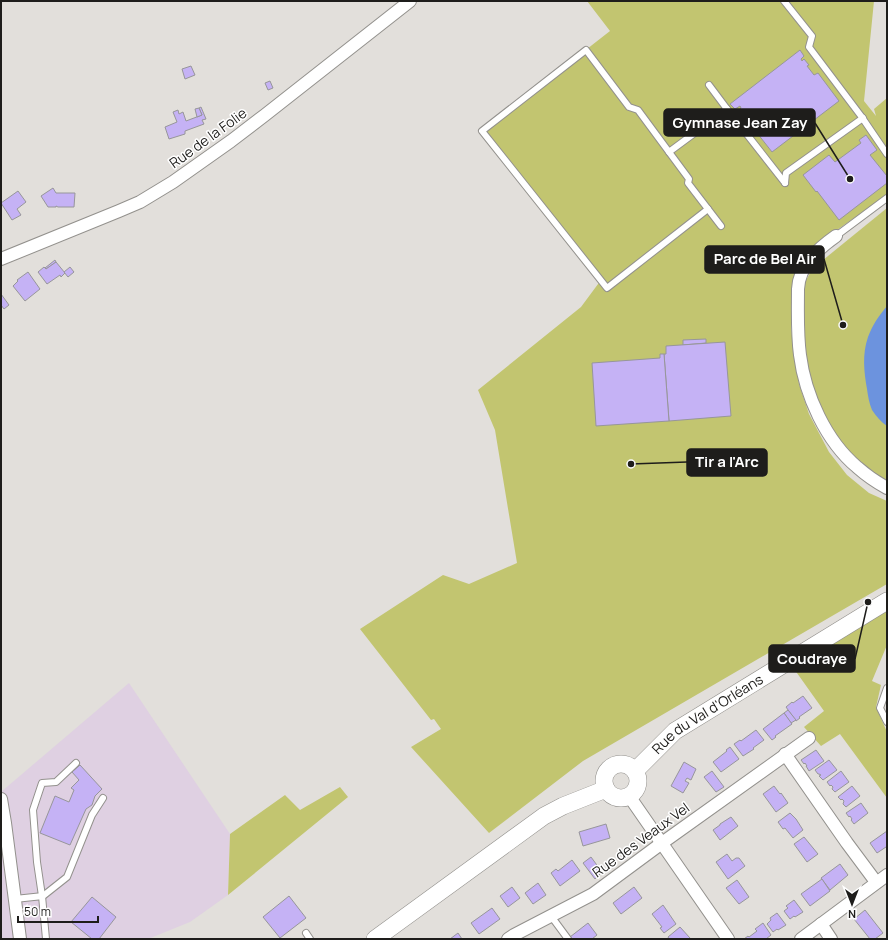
<svg xmlns="http://www.w3.org/2000/svg" width="888" height="940" font-family="Manrope,sans-serif">
	<style>
		.industrial { fill: #dfd0e2 }
		.green { fill: #c2c570 }
		.water { fill: #6c93de }
		.building { fill: #c5b2f5; stroke: #97969a }
		.lines { fill: none; stroke-linecap: round; stroke-linejoin: round }
		.lane-casing { stroke: #93918d; stroke-width: 8 }
		.street-casing { stroke: #93918d; stroke-width: 14 }
		.secondary-casing { stroke: #93918d; stroke-width: 18 }
		.lane { stroke: #fff; stroke-width: 6 }
		.street { stroke: #fff; stroke-width: 12 }
		.secondary { stroke: #fff; stroke-width: 17 }
		.labels { text-anchor: middle; stroke-width: 3; stroke-linejoin: round; paint-order: stroke }
		.street-label { font-size: 14px; fill: #1e1d1b; stroke: #fff }
		.leader { fill: none; stroke: #1e1d1b; stroke-width: 1.5 }
		.callout-dot { fill: #1e1d1b; stroke: #fff; stroke-width: 1.5 }
		.callout { fill: #1e1d1b; stroke: #1e1d1b; stroke-width: 1.5 }
		.callout-label { font-size: 15px; text-anchor: middle; font-weight: bold; fill: #fff }
	</style>
	<rect width="100%" height="100%" fill="#e2dfdb"/>
	<polygon class="industrial" points="129,683 230,834 228,895 190,922 148,939 1,939 1,792"/>
	<g class="green">
		<polygon points="587,1 874,1 864,101 876,116 874,109 887,98 887,195 814,246 792,290 791,329 799,384 809,414 829,452 847,475 869,493 887,501 887,584 583,761 489,833 411,747 441,729 434,719 431,720 360,629 443,575 469,584 517,563 495,430 478,390 581,307 601,280 482,131 610,31"/>
		<polygon points="887,208 887,487 856,466 812,401 798,296 812,269"/>
		<polygon points="887,607 887,645 872,681 881,685 876,707 887,732 887,798 840,734 821,746 804,727 824,711 792,666"/>
		<polygon points="340,787 348,797 228,895 230,834 285,795 300,810"/>
	</g>
	<path class="water" d="M887,306v120c-6,-4 -11,-10 -15,-16 -3,-7 -4,-14 -5,-21 -3,-17 -5,-35 1,-52 5,-13 10,-20 19,-31z"/>
	<g class="building">
		<polygon points="800,50 804,56 801,59 802,61 804,59 809,65 807,66 814,75 818,73 839,101 772,152 739,110 741,108 740,106 735,109 730,104"/>
		<polygon points="191,66 195,75 185,79 182,69"/>
		<polygon points="270,81 273,88 268,90 265,83"/>
		<polygon points="201,107 206,119 202,120 204,124 185,131 185,134 169,139 165,127 177,122 173,112 178,110 179,114 183,112 186,121 202,115 199,108"/>
		<polygon points="199,108 202,115 197,117 195,109"/>
		<polygon points="866,135 877,150 870,155 887,176 887,183 839,220 817,191 816,192 803,175 829,155 835,162 861,143 859,140"/>
		<polygon points="53,188 56,193 75,193 74,207 58,207 56,206 56,207 48,207 41,196"/>
		<polygon points="18,191 26,202 17,209 21,215 12,220 1,203"/>
		<polygon points="55,260 56,262 46,269 45,268"/>
		<polygon points="56,262 65,273 61,277 60,275 47,284 38,272 44,267 46,269"/>
		<polygon points="70,267 74,272 68,277 64,272"/>
		<polygon points="28,272 40,289 25,301 13,286 18,281 17,280"/>
		<polygon points="1,294 9,305 4,309 1,305"/>
		<polygon points="706,339 706,343 683,345 683,340"/>
		<polygon points="725,342 731,416 669,421 664,354 666,354 666,346"/>
		<polygon points="660,354 664,354 669,421 596,426 592,363 660,358"/>
		<polygon points="803,696 812,708 799,717 800,718 796,721 786,707 792,702 793,703"/>
		<polygon points="788,710 796,720 791,723 784,713"/>
		<polygon points="784,713 792,724 775,736 776,737 772,740 763,729"/>
		<polygon points="756,730 764,740 753,748 754,749 743,756 734,744 740,740 741,741"/>
		<polygon points="730,747 739,759 721,772 713,762 727,751 726,750"/>
		<polygon points="816,750 824,761 809,771 806,766 807,766 805,763 804,764 801,760"/>
		<polygon points="829,760 837,770 823,780 819,776 821,775 819,774 818,774 815,770"/>
		<polygon points="684,762 696,769 691,780 687,778 685,781 689,783 683,793 671,786"/>
		<polygon points="80,765 102,789 95,796 92,805 86,809 70,845 40,833 55,796 69,802 74,790 71,788 79,780 72,772"/>
		<polygon points="712,771 724,787 716,792 704,777"/>
		<polygon points="841,771 849,782 835,792 832,789 833,787 831,785 830,786 827,782"/>
		<polygon points="774,786 780,794 781,793 788,803 776,812 763,794"/>
		<polygon points="852,786 860,796 846,807 843,804 844,801 842,799 841,800 838,797"/>
		<polygon points="861,803 868,813 854,824 851,820 852,819 850,816 849,817 846,813"/>
		<polygon points="790,813 796,819 803,830 793,838 785,828 783,829 778,822"/>
		<polygon points="731,817 738,826 720,840 713,830 720,825 720,824"/>
		<polygon points="606,824 610,838 583,846 579,832"/>
		<polygon points="887,831 887,847 886,847 877,853 870,843"/>
		<polygon points="804,837 818,854 807,862 794,844"/>
		<polygon points="727,854 732,861 736,858 739,858 745,866 728,879 716,862"/>
		<polygon points="591,857 602,872 595,879 583,863"/>
		<polygon points="572,860 580,871 560,886 551,873 556,869 558,871"/>
		<polygon points="840,864 848,875 830,890 821,878"/>
		<polygon points="822,879 830,891 810,906 801,894"/>
		<polygon points="737,880 749,897 739,904 726,888"/>
		<polygon points="538,883 546,895 533,904 525,893"/>
		<polygon points="512,887 520,898 508,907 500,896"/>
		<polygon points="634,887 642,898 621,914 613,903"/>
		<polygon points="289,896 306,918 280,938 263,917"/>
		<polygon points="92,897 116,917 99,939 92,939 71,922"/>
		<polygon points="794,900 803,912 795,917 794,916 790,919 784,911 788,908 786,906"/>
		<polygon points="663,905 676,924 664,933 660,928 662,927 652,914"/>
		<polygon points="492,908 500,919 479,934 471,923"/>
		<polygon points="865,910 883,933 875,939 870,939 854,919"/>
		<polygon points="777,913 786,925 778,930 777,929 773,932 767,924 771,920 770,918"/>
		<polygon points="588,923 597,935 592,939 572,939 570,937"/>
		<polygon points="763,923 771,935 766,939 744,939 748,936 749,937 757,931 755,929"/>
		<polygon points="680,927 690,938 689,939 669,939 668,937"/>
		<polygon points="458,933 462,939 450,939"/>
	</g>
	<g class="lines">
		<g class="lane-casing">
			<g id="lane">
				<polyline points="784,1 812,36 809,47 861,116 887,154"/>
				<polyline points="709,85 727,109 785,183"/>
				<polyline points="669,152 689,179 688,183 721,226"/>
				<polyline points="785,183 786,173 863,118"/>
				<polyline points="708,209 607,288 482,131 586,50 629,107 638,110 669,152 727,109"/>
				<polyline points="836,236 887,198"/>
				<polyline points="887,688 880,708 887,722"/>
				<polyline points="15,899 43,896 67,877 92,815 103,798"/>
				<polyline points="551,916 568,939"/>
				<polyline points="306,933 310,939"/>
				<polyline points="46,939 42,896 37,862 33,810 42,783 56,782 76,763"/>
			</g>
		</g>
		<g class="street-casing">
			<g id="street">
				<path d="M836,236c-17,12 -37,29 -38,53 0,22 -1,44 2,66 5,40 26,86 57,112 9,8 19,15 30,21"/>
				<polyline points="1,259 119,211 140,202 173,182 231,141 265,115 410,1"/>
				<polyline points="785,754 847,843 876,882"/>
				<polyline points="629,796 728,939"/>
				<polyline points="1,799 5,823 20,939"/>
				<polyline points="821,924 831,939"/>
				<polyline points="508,939 514,935 593,894 662,843 809,738"/>
				<polyline points="801,939 887,875"/>
			</g>
		</g>
		<g class="secondary-casing">
			<g id="secondary">
				<circle cx="621" cy="781" r="17"/>
				<path id="s1" d="M635,771l40,-40 212,-130"/>
				<polyline points="375,939 544,816 563,806 606,789"/>
			</g>
		</g>
		<use href="#lane" class="lane"/>
		<use href="#street" class="street"/>
		<use href="#secondary" class="secondary"/>
	</g>
	<g class="labels">
		<g class="street-label">
			<text transform="translate(208 138) rotate(-36)" y="5">Rue de la Folie</text>
			<text dy="5" stroke="none"><textPath href="#s1" startOffset="93">Rue du Val d'Orléans</textPath></text>
			<text transform="translate(641 840) rotate(-36)" y="5">Rue des Veaux Vel</text>
		</g>
	</g>
	<path class="leader" d="M850 179L815 123M843 325L824 259M631 464L687 462M868 602L855 659"/>
	<g class="callout-dot">
		<circle cx="850" cy="179" r="4"/>
		<circle cx="843" cy="325" r="4"/>
		<circle cx="631" cy="464" r="4"/>
		<circle cx="868" cy="602" r="4"/>
	</g>
	<g class="callout">
		<rect x="664" y="109" width="151" height="27" rx="4"/>
		<rect x="705" y="246" width="119" height="27" rx="4"/>
		<rect x="687" y="449" width="80" height="27" rx="4"/>
		<rect x="769" y="645" width="86" height="27" rx="4"/>
	</g>
	<g class="callout-label">
		<text x="740" y="128">Gymnase Jean Zay</text>
		<text x="765" y="264">Parc de Bel Air</text>
		<text x="727" y="467">Tir a l'Arc</text>
		<text x="812" y="664">Coudraye</text>
	</g>
	<rect width="888" height="940" fill="none" stroke="#1e1d1b" stroke-width="4"/>
	<g transform="translate(852 904) rotate(180)" stroke="#ffffff" stroke-width="3" paint-order="stroke">
	<path d="M0-3L7 15L0 10L-7 15Z" fill="#1e1d1b"/>
	<text y="-6" font-size="11" font-weight="bold" text-anchor="middle" fill="#1e1d1b">N</text>
	</g>
	<path d="M18 916v6h80v-6" fill="none" stroke="#1e1d1b" stroke-width="2"/>
	<text x="24" y="916" font-size="12" fill="#1e1d1b" stroke="#ffffff" stroke-width="3" paint-order="stroke">50 m</text>
</svg>
